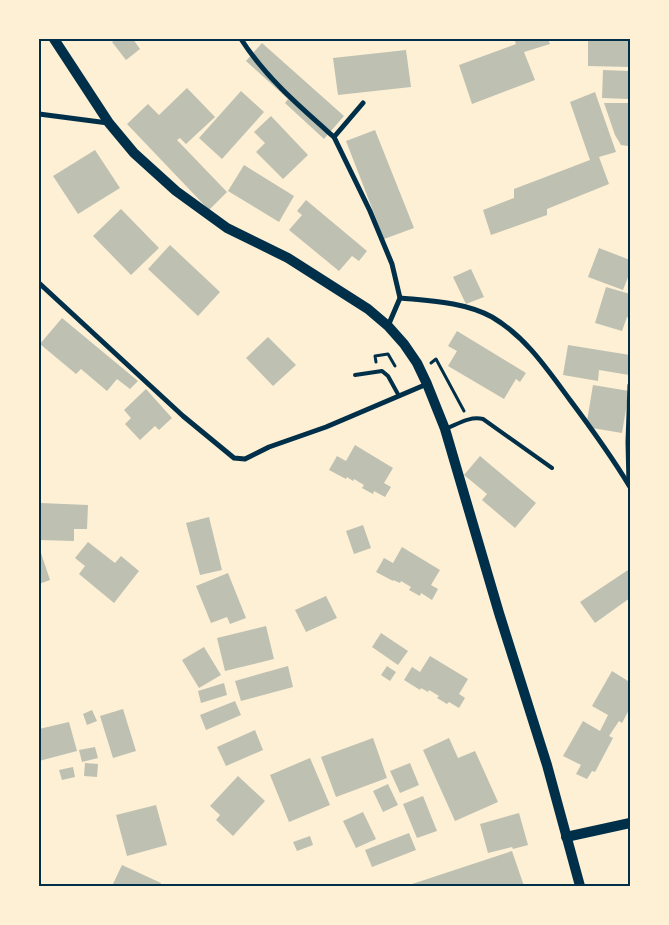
<svg xmlns="http://www.w3.org/2000/svg" width="669" height="925" font-family="Figtree,sans-serif">
	<style>
		.building { fill: #bec0b2 }
		.lines { fill: none; stroke-linecap: round; stroke-linejoin: round }
		.path { stroke: #003049; stroke-width: 3 }
		.service { stroke: #003049; stroke-width: 4 }
		.minor { stroke: #003049; stroke-width: 5 }
		.secondary { stroke: #003049; stroke-width: 10 }
		.neatline { fill: none; stroke: #003049; stroke-width: 2 }
	</style>
	<rect width="100%" height="100%" fill="#fdf0d5"/>
	<g class="building">
		<polygon points="116,39 133,39 140,49 126,60 112,42"/>
		<polygon points="514,39 548,39 550,44 524,52 535,80 472,104 459,65 516,44"/>
		<polygon points="588,39 630,39 630,67 588,66"/>
		<polygon points="262,43 344,116 324,139 285,103 288,99 246,61"/>
		<polygon points="406,50 411,87 338,95 333,58"/>
		<polygon points="603,70 630,71 629,99 602,98"/>
		<polygon points="187,88 215,117 186,144 180,138 177,140 227,192 209,210 127,124 148,104 159,115"/>
		<polygon points="241,91 264,112 222,159 199,138"/>
		<polygon points="595,92 616,152 599,157 609,184 547,209 547,215 491,235 483,210 514,198 514,189 590,160 570,102"/>
		<polygon points="604,103 630,103 628,146 621,145 615,135"/>
		<polygon points="271,116 308,155 283,179 256,152 265,143 254,132"/>
		<polygon points="375,130 414,228 384,239 346,141"/>
		<polygon points="95,150 120,188 78,214 53,176"/>
		<polygon points="244,165 294,196 279,222 228,191"/>
		<polygon points="306,200 367,251 359,261 352,256 339,271 289,230 302,215 297,211"/>
		<polygon points="121,209 159,248 131,275 93,236"/>
		<polygon points="170,245 220,292 198,316 148,269"/>
		<polygon points="599,248 630,260 630,272 623,290 588,277"/>
		<polygon points="471,269 484,297 466,304 453,277"/>
		<polygon points="606,287 630,294 630,318 627,317 622,331 595,323"/>
		<polygon points="62,318 138,381 130,389 117,379 107,391 81,369 76,374 40,344"/>
		<polygon points="457,331 526,373 520,382 516,379 504,399 448,366 457,351 448,346"/>
		<polygon points="268,337 296,365 273,386 246,358"/>
		<polygon points="568,345 630,355 629,375 599,370 598,381 563,375"/>
		<polygon points="593,385 629,391 622,433 586,427"/>
		<polygon points="146,389 172,418 159,430 155,426 140,440 125,424 131,418 124,410"/>
		<polygon points="355,445 393,468 384,483 391,487 385,497 374,491 373,494 362,488 364,485 354,479 353,481 347,477 346,479 329,470 337,456 346,461"/>
		<polygon points="480,456 536,503 515,528 482,500 487,494 464,475"/>
		<polygon points="40,503 88,505 87,529 74,529 74,541 39,540"/>
		<polygon points="209,517 222,570 200,575 186,523"/>
		<polygon points="363,525 371,548 354,554 346,531"/>
		<polygon points="88,542 115,563 121,556 139,571 114,603 79,574 85,566 75,558"/>
		<polygon points="39,547 50,580 39,584"/>
		<polygon points="402,547 440,570 431,585 438,589 432,600 421,593 420,596 409,590 411,587 401,581 400,583 393,580 393,581 376,572 384,558 393,563"/>
		<polygon points="628,570 630,573 630,598 595,623 580,602"/>
		<polygon points="228,573 246,618 230,624 227,617 211,623 196,586"/>
		<polygon points="326,596 337,618 306,632 295,610"/>
		<polygon points="266,626 274,659 225,671 217,638"/>
		<polygon points="381,633 408,651 398,665 372,647"/>
		<polygon points="204,647 221,675 199,688 182,660"/>
		<polygon points="430,656 468,679 459,694 465,698 459,708 449,702 447,704 437,698 439,696 429,690 428,692 421,688 420,690 404,680 412,667 420,672"/>
		<polygon points="288,666 293,687 241,701 235,681"/>
		<polygon points="387,666 396,672 390,681 381,675"/>
		<polygon points="612,671 628,681 630,677 630,708 622,723 619,721 609,736 613,738 595,772 592,771 587,779 576,774 581,765 563,756 583,721 600,731 608,715 592,706"/>
		<polygon points="224,683 227,695 201,703 198,691"/>
		<polygon points="235,701 241,715 206,730 200,715"/>
		<polygon points="123,709 136,751 113,758 100,716"/>
		<polygon points="92,710 97,721 87,725 83,714"/>
		<polygon points="69,722 77,751 39,761 39,729"/>
		<polygon points="255,730 263,750 226,766 217,747"/>
		<polygon points="373,738 387,778 336,797 321,757"/>
		<polygon points="449,738 458,758 475,751 498,802 455,821 423,750"/>
		<polygon points="95,747 98,758 82,762 79,750"/>
		<polygon points="310,758 330,805 289,822 270,775"/>
		<polygon points="85,763 98,764 97,777 84,776"/>
		<polygon points="410,763 419,785 400,793 390,771"/>
		<polygon points="73,767 75,777 62,780 59,770"/>
		<polygon points="238,776 265,801 233,836 216,820 220,815 210,806"/>
		<polygon points="388,784 398,805 383,812 373,791"/>
		<polygon points="423,796 437,831 417,838 403,804"/>
		<polygon points="156,805 167,845 127,856 116,815"/>
		<polygon points="363,812 376,839 356,848 343,821"/>
		<polygon points="519,813 528,845 513,849 512,847 488,853 480,824"/>
		<polygon points="409,833 416,850 372,867 365,850"/>
		<polygon points="310,836 313,845 297,851 293,842"/>
		<polygon points="512,851 524,886 406,886"/>
		<polygon points="122,865 161,883 160,886 112,886"/>
	</g>
	<g class="lines">
		<g class="path">
			<polyline points="376,362 375,356 388,354 395,366"/>
			<polyline points="431,363 436,359 464,411"/>
		</g>
		<g class="service">
			<polyline points="355,375 382,371 388,376 399,396"/>
			<path d="M445,429c13,-5 24,-13 38,-10l69,49"/>
		</g>
		<g class="minor">
			<path d="M241,39c25,39 59,68 93,98"/>
			<polyline points="363,103 334,137 370,211 392,264 400,298 388,326"/>
			<polyline points="39,114 108,123"/>
			<polyline points="39,283 183,416 234,458 245,459 269,447 326,427 427,384"/>
			<path d="M400,298c31,3 64,4 92,19 34,20 55,52 78,83 21,28 42,57 60,87"/>
			<polyline points="629,484 628,442 630,385"/>
		</g>
		<g class="secondary">
			<polyline points="54,39 109,123 134,153 176,191 227,228 288,258 368,309 388,326 404,344 417,363 427,384 445,429 499,613 547,765 580,886"/>
			<polyline points="566,837 630,823"/>
		</g>
	</g>
	<rect width="669" height="925" fill="none" stroke="#fdf0d5" stroke-width="80"/>
	<rect x="40" y="40" width="589" height="845" class="neatline"/>
</svg>
